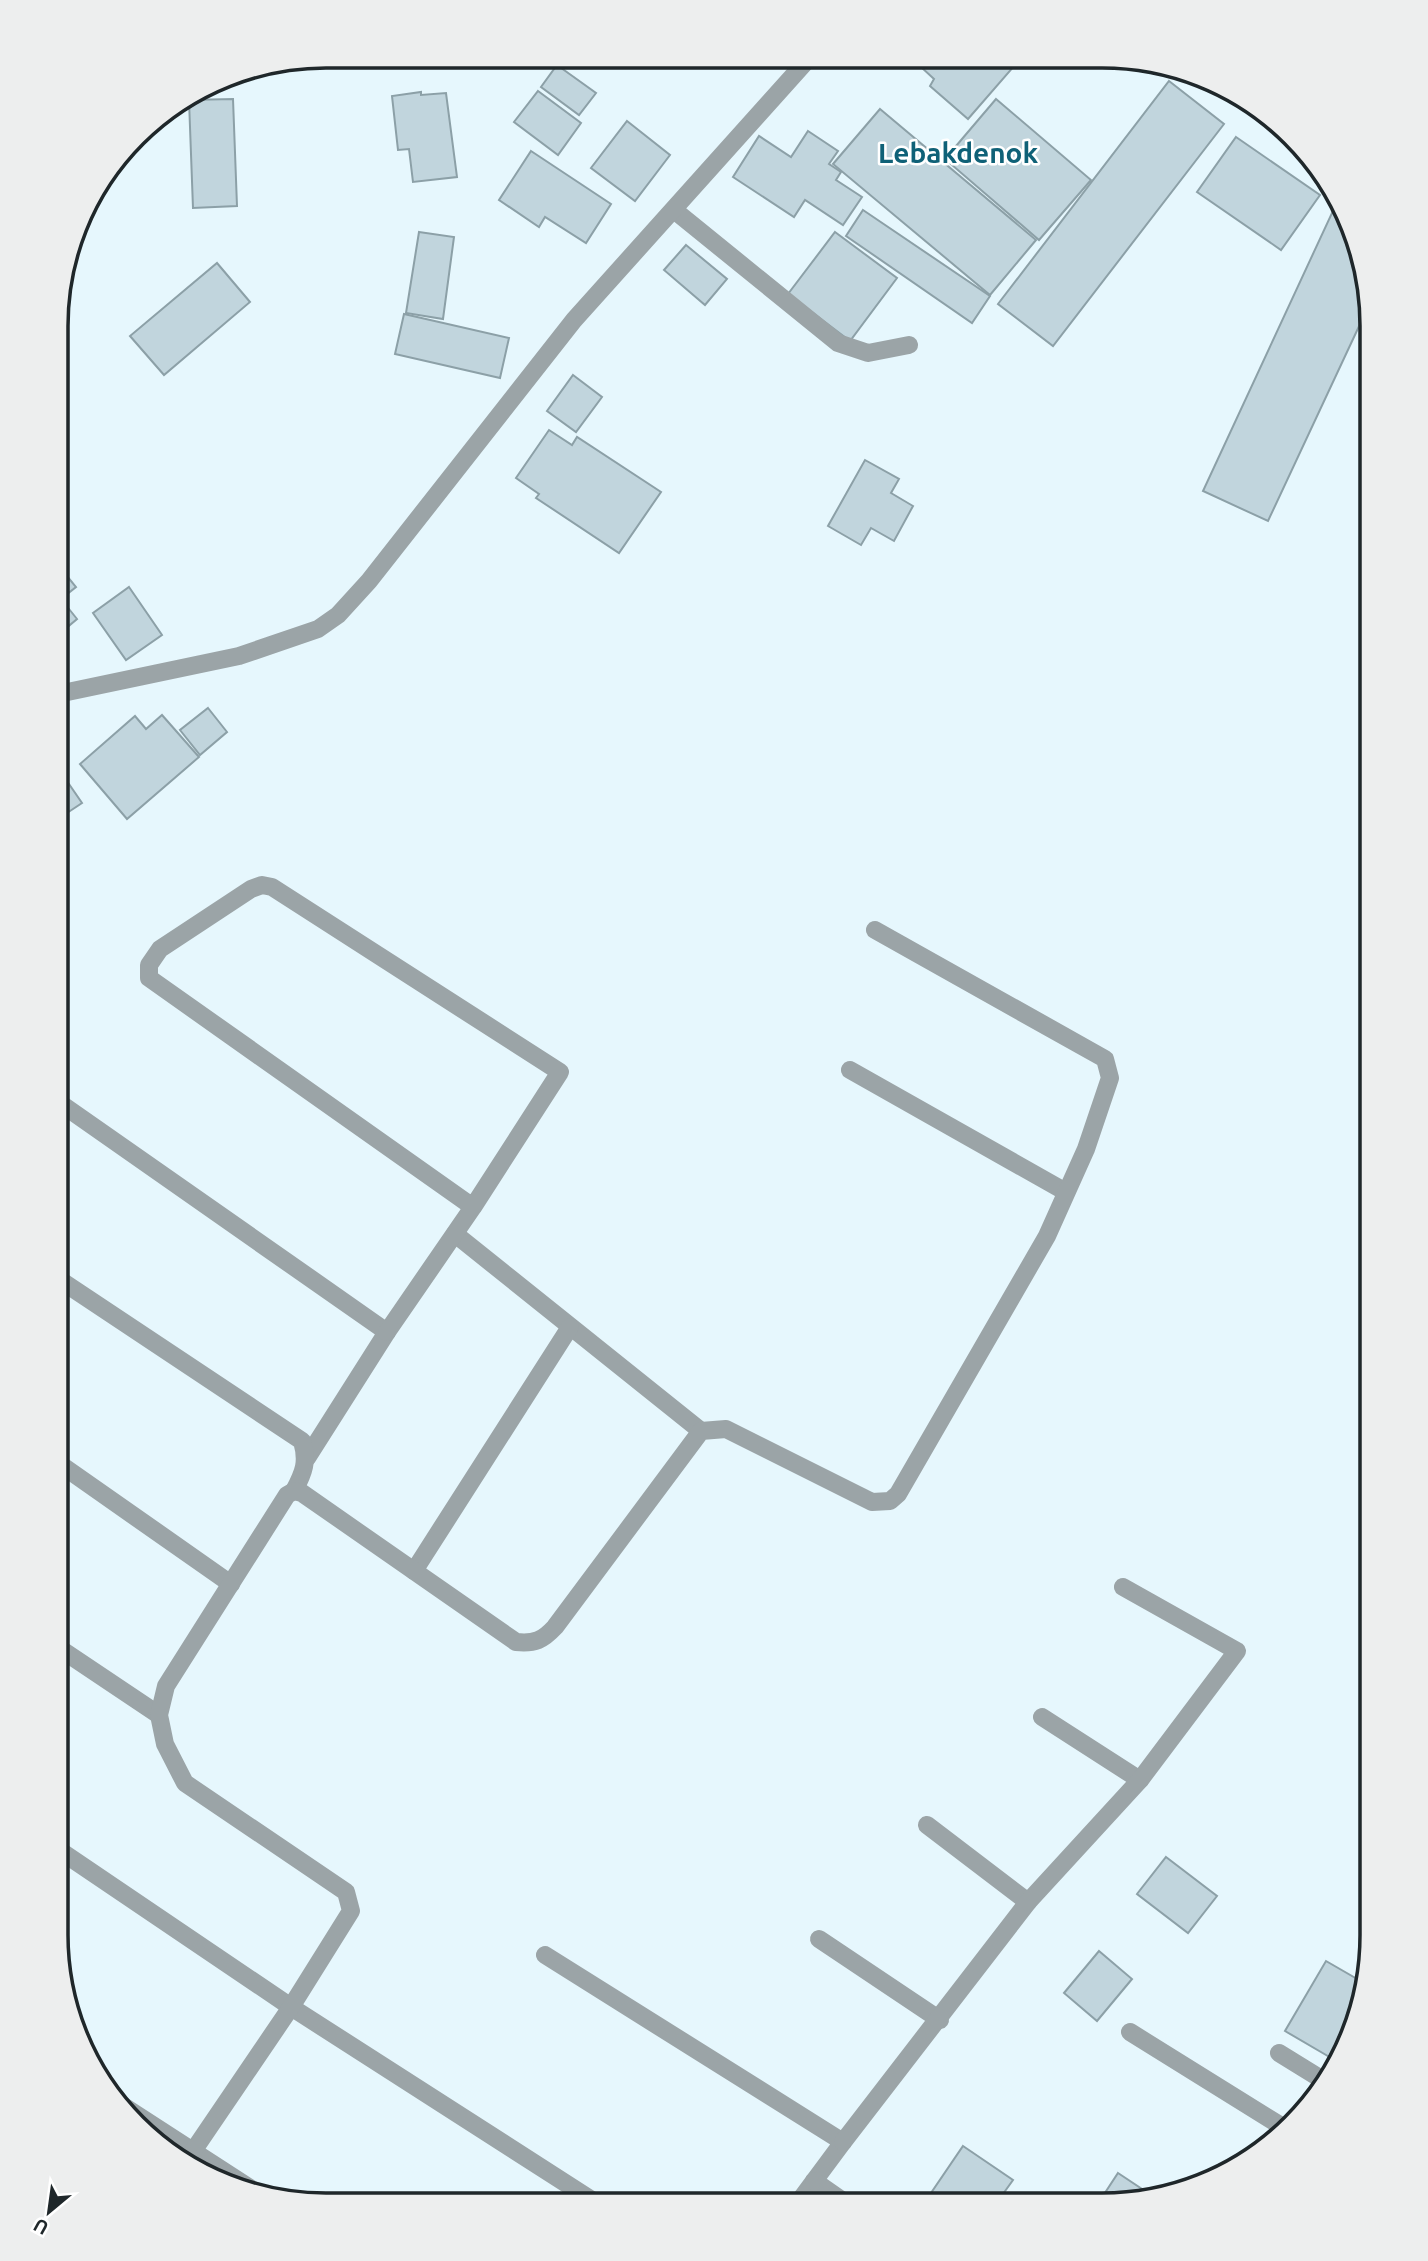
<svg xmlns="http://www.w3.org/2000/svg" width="1428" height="2261" font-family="Ubuntu,sans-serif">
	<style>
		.building { fill: #c1d5dd; stroke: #8ca0a7; stroke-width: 2 }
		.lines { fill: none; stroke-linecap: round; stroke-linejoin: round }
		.service { stroke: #9ba4a7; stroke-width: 18 }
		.minor { stroke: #9ba4a7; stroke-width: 18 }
		.labels { text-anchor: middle; stroke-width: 5; stroke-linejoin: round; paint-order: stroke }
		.quarter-label { font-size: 28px; font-weight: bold; fill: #0f6177; stroke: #fff }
		.rim { fill: none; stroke: #1f272a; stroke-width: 3.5 }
	</style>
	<rect width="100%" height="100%" fill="#e6f7fd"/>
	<g class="building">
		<polygon points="929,58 1021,58 968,119 930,86 934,79 921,67"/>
		<polygon points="557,65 596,93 579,115 541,87"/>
		<polygon points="1169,81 1224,124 1053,346 998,304"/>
		<polygon points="538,91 581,123 558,155 514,122"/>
		<polygon points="421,92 421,95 446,93 457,177 413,182 409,149 398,150 392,96"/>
		<polygon points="233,99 237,206 193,208 189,100"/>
		<polygon points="996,99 1091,180 1039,240 945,159"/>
		<polygon points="880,109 1036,240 990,295 833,164"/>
		<polygon points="627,121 670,155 635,201 591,168"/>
		<polygon points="808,131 838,151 829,164 841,172 836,180 862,197 843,225 805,200 794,217 733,177 759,136 791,157"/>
		<polygon points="1236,137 1320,195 1281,250 1197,192"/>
		<polygon points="531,151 611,204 586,243 545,217 539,227 499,200"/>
		<polygon points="1338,200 1352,223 1368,307 1268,521 1203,491"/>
		<polygon points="863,210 990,296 972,323 846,236"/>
		<polygon points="419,232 454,237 443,319 406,313"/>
		<polygon points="835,232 897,278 850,341 788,294"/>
		<polygon points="686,245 727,279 705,305 664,270"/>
		<polygon points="217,263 250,302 164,375 130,336"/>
		<polygon points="404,314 509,338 500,378 395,354"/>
		<polygon points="573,375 602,397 576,432 547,411"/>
		<polygon points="549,430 572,445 577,437 661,492 619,553 536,498 539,494 516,478"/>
		<polygon points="865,460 899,479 891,493 913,506 894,541 871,528 861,545 828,526"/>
		<polygon points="58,565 76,587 61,599 77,619 58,635"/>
		<polygon points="129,587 162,635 126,660 93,613"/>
		<polygon points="208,708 227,732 200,755 180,730"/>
		<polygon points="162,715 199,757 127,819 80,764 135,716 146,729"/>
		<polygon points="58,768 82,803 58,819"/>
		<polygon points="1166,1857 1217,1896 1188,1933 1137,1894"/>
		<polygon points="1099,1951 1132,1979 1097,2021 1064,1993"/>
		<polygon points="1326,1961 1364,1983 1352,2038 1338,2062 1285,2031"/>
		<polygon points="963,2146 1013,2180 995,2205 949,2205 931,2193"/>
		<polygon points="1118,2173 1151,2195 1097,2205"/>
	</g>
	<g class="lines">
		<polyline class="service" points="674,210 838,343 868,353 909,345"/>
		<g class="minor">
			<polyline points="58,694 239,656 318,629 338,615 369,581 574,320 810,57"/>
			<polyline points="850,1070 1066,1192"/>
			<polyline points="57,1101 387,1332 307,1458"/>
			<polyline points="455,1234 701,1431"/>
			<path d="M57,1278l245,163c6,21 2,31 -8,50"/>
			<polyline points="387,1332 473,1207 149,978 149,965 160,949 251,889 262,885 272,887 560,1072 473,1207"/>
			<polyline points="57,1462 231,1584"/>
			<polyline points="414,1571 570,1327"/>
			<polyline points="56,1646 159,1715"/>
			<polyline points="1042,1717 1140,1780"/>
			<polyline points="927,1825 1028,1902"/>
			<polyline points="56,1848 291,2007 598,2204"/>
			<polyline points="819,1939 940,2020"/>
			<polyline points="545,1955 843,2142 797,2204"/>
			<polyline points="1130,2032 1286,2129"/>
			<polyline points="1279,2053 1326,2082"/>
			<polyline points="111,2098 259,2194"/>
			<polyline points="843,2142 1028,1902 1140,1780 1237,1651 1123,1587"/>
			<path d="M185,2163l106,-156 60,-96 -5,-19 -161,-109 -20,-39 -6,-29 7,-29 121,-191 7,-4 8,2 214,149c19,2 27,-2 39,-15l146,-196 25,-2 146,73 18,-1 8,-7 149,-258 39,-87 24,-71 -5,-19 -230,-129"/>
			<polyline points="814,2181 847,2204"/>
		</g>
	</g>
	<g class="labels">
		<g class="quarter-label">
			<text x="958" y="163">Lebakdenok</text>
		</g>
	</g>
	<path d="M0 0H1428V2261H0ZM326 68H1102A258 258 0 0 1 1360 326V1935A258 258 0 0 1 1102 2193H326A258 258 0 0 1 68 1935V326A258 258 0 0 1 326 68Z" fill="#edeeee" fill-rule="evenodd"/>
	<path class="rim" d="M326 68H1102A258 258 0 0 1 1360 326V1935A258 258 0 0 1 1102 2193H326A258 258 0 0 1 68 1935V326A258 258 0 0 1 326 68Z"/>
	<g transform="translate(49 2212) rotate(209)" stroke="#ffffff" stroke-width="5" paint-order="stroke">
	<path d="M0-5L12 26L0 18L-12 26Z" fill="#1f272a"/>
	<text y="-10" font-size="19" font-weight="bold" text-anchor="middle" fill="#1f272a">U</text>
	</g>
</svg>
